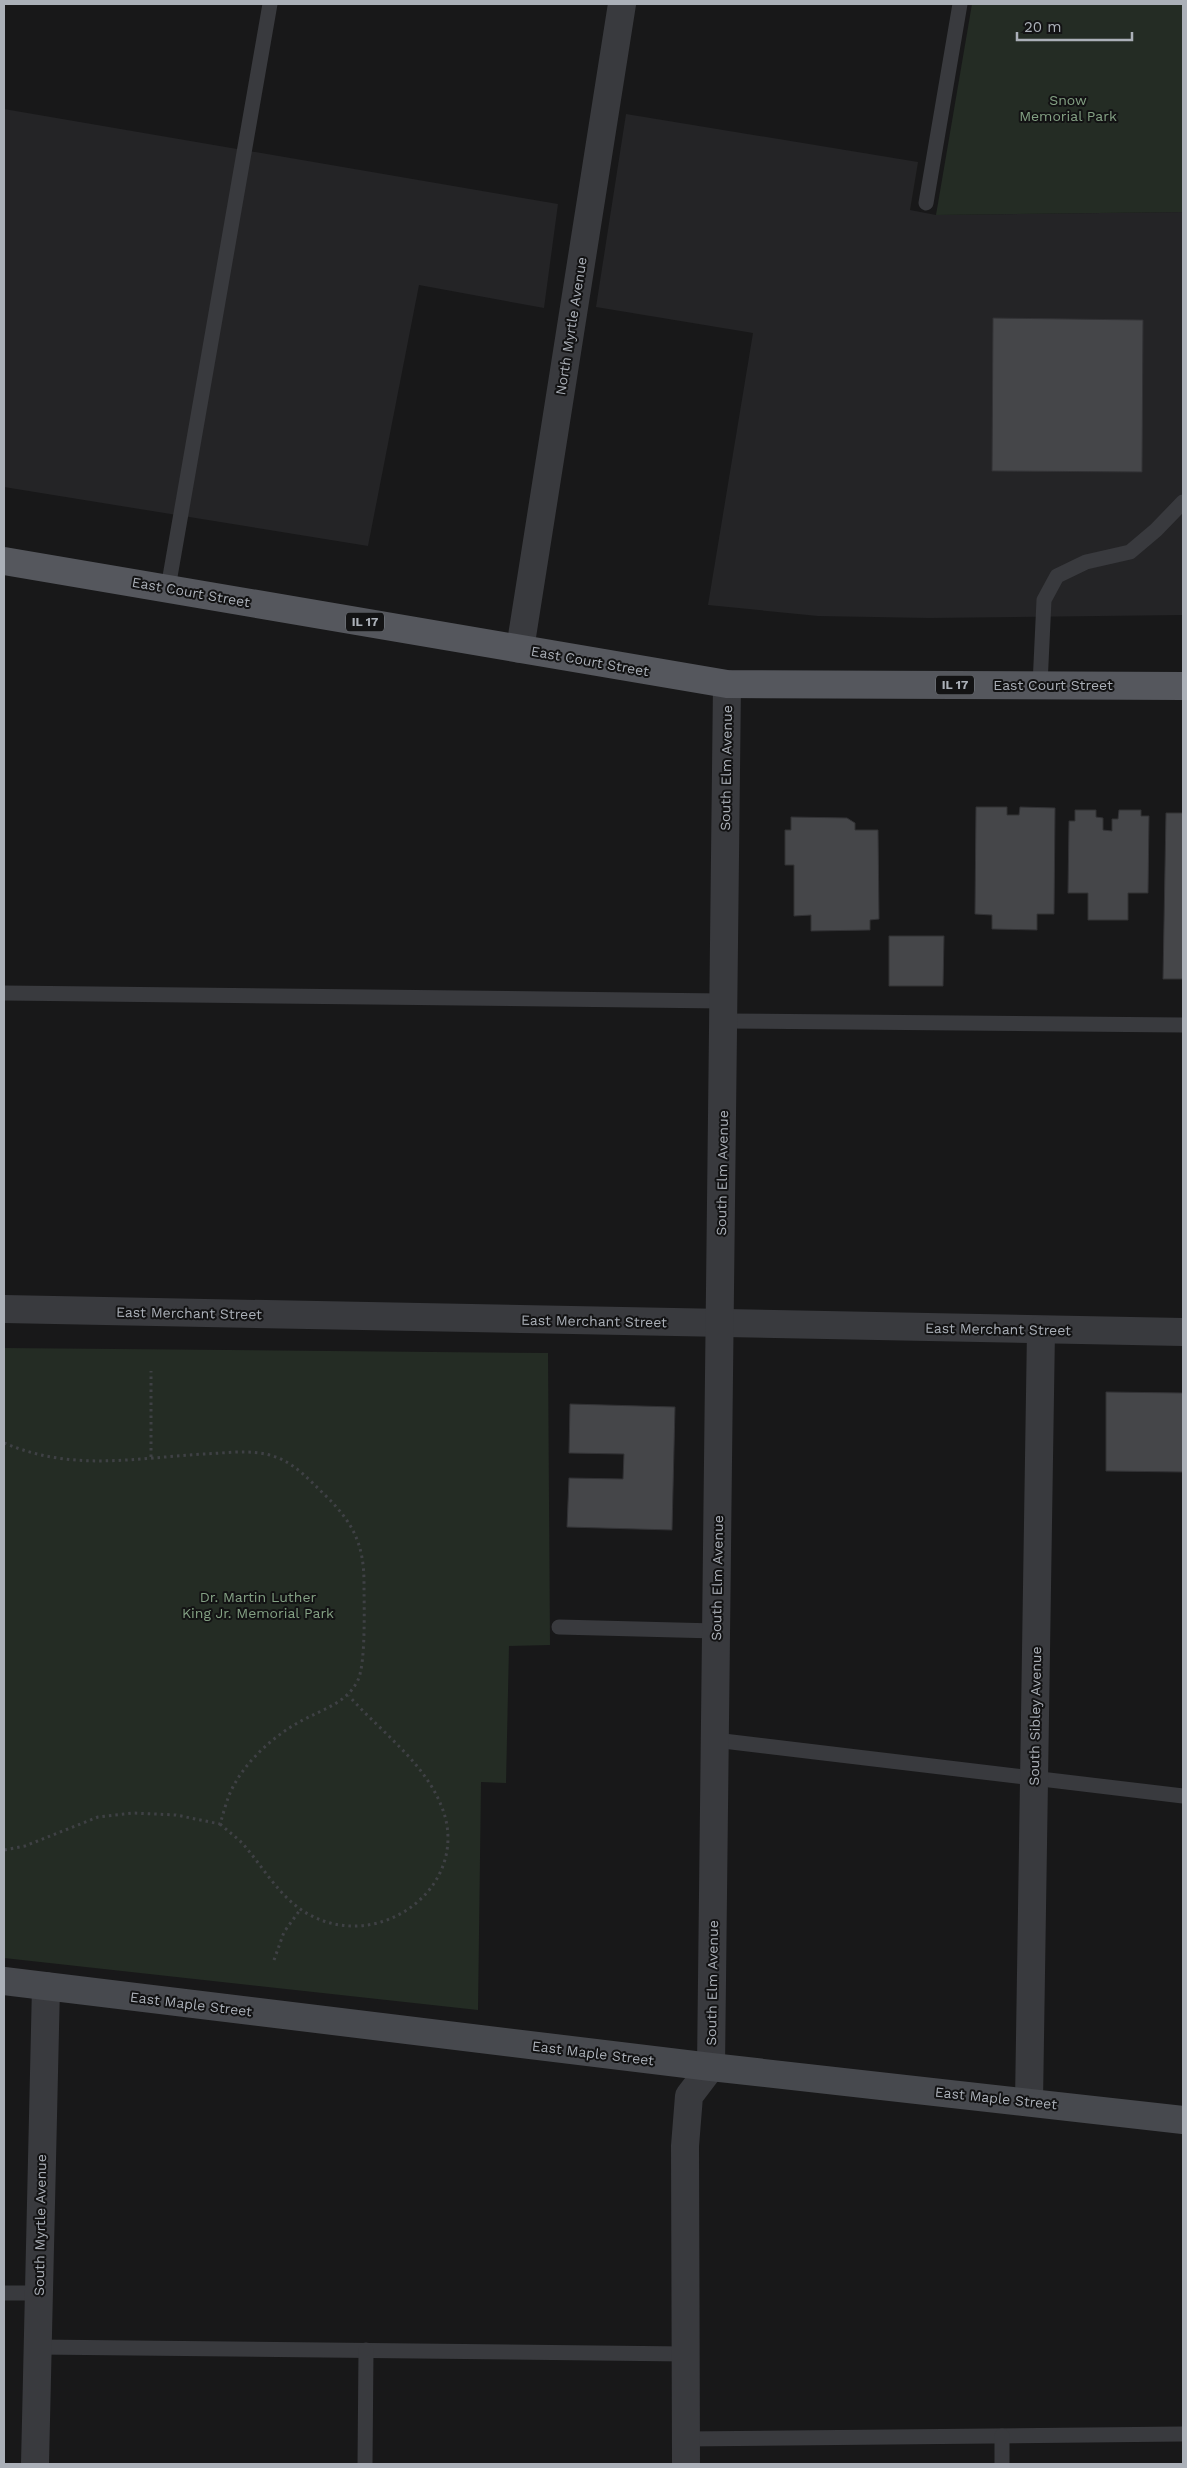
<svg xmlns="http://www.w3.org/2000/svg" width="1187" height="2468" font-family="'Work Sans',sans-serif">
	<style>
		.built { fill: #242426 }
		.green { fill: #242c24 }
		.building { fill: #454649; stroke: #323235 }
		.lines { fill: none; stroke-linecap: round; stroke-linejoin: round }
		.path { stroke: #3f4145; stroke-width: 3; stroke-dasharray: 2.5 4; stroke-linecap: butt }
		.service { stroke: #393a3e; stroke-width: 15 }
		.minor { stroke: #393a3e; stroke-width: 28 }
		.tertiary { stroke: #393a3e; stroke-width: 28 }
		.secondary { stroke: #47494e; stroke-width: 28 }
		.primary { stroke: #55575d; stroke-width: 28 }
		.labels { text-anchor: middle; stroke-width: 4; stroke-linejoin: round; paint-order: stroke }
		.shield { fill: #131314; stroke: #7d8187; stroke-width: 1 }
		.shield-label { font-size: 12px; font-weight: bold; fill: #abb0b8 }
		.park-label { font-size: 14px; fill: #84a184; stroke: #131314 }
		.street-label { font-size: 14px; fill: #abb0b8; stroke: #131314 }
	</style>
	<rect width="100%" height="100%" fill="#181819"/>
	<g class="built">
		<polygon points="4,109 558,204 544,308 419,285 368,546 4,487"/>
		<polygon points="626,114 918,162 910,210 936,215 1183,212 1183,615 929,618 818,616 708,605 753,333 596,307"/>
	</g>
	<g class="green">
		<polygon points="972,4 1183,4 1183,212 936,215"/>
		<polygon points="4,1348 548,1353 550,1645 509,1646 506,1783 481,1782 478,2010 4,1958"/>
	</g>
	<g class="building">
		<polygon points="993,318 1143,320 1142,472 992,471"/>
		<polygon points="976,807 1007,807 1007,815 1019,815 1020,807 1055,808 1054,914 1037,914 1037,930 992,929 992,915 975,914"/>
		<polygon points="1075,810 1096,810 1096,817 1103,818 1103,830 1112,831 1112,819 1118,819 1119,810 1141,810 1141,816 1149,816 1148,893 1128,893 1128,920 1088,920 1088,893 1068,893 1069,821 1075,821"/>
		<polygon points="1166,813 1183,813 1183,979 1163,979"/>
		<polygon points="791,817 847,818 855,823 855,830 878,830 879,919 870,920 870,930 811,931 811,915 794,916 794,865 785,865 785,830 791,830"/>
		<polygon points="889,936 944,936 943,986 889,986"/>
		<polygon points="1106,1392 1183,1393 1183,1472 1106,1471"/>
		<polygon points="570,1404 675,1407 672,1530 567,1527 569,1478 623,1479 624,1454 569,1453"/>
	</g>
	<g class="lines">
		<g class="path">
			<path d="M4,1443c69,29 129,15 201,11 22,-1 46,-5 68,2 22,7 36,24 53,40 27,27 38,48 38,87 0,21 2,80 -6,97 -11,23 -35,29 -57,41 -26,14 -53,38 -67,64 -7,12 -10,27 -14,39l-44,-9 -43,-2 -35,4 -73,29 -21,4"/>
			<polyline points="151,1457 151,1371"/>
			<path d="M220,1824c8,7 16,13 23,20 21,24 38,56 67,71 73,39 164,-32 131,-110 -18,-44 -61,-74 -92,-109"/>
			<polyline points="274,1960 284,1932 300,1910"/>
		</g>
		<g class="service">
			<polyline points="926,203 960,4"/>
			<polyline points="168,588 270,4"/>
			<polyline points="1040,685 1044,600 1057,576 1086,562 1130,552 1156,530 1183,502"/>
			<polyline points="4,993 724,1001"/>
			<polyline points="723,1021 1183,1025"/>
			<polyline points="559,1627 716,1631"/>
			<polyline points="715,1740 1183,1796"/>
			<polyline points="4,2293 39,2293"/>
			<polyline points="37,2347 686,2354"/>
			<polyline points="685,2439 1183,2434"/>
			<polyline points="365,2464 366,2350"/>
			<polyline points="1002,2464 1002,2436"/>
		</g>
		<g class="minor">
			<polyline points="520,649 622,4"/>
			<polyline points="4,1309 1183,1332"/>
			<polyline points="1029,2102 1041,1330"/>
			<polyline points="35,2464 46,1986"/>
		</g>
		<polyline class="tertiary" points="686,2464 685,2146 689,2096 711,2067 727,684"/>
		<polyline class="secondary" points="4,1981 711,2067 1183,2120"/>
		<polyline class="primary" points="4,561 727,684 1183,686"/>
	</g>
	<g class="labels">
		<g class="shield">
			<rect x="346" y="612.5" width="38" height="19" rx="4"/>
			<rect x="936" y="675.5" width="38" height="19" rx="4"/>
		</g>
		<g class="shield-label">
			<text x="365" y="626">IL 17</text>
			<text x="955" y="689">IL 17</text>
		</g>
		<g class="park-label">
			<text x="1068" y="105">Snow<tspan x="1068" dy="16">Memorial Park</tspan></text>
			<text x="258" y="1602">Dr. Martin Luther<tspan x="258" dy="16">King Jr. Memorial Park</tspan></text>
		</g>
		<g class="street-label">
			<text transform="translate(571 326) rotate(-81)" y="5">North Myrtle Avenue</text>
			<text transform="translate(191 592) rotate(10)" y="5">East Court Street</text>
			<text transform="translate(590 661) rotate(10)" y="5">East Court Street</text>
			<text x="1053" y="690">East Court Street</text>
			<text transform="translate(726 768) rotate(-89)" y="5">South Elm Avenue</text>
			<text transform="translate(722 1173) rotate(-89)" y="5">South Elm Avenue</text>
			<text transform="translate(189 1313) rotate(1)" y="5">East Merchant Street</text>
			<text transform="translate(594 1321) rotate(1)" y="5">East Merchant Street</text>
			<text transform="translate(998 1329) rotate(1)" y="5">East Merchant Street</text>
			<text transform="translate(717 1578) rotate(-89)" y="5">South Elm Avenue</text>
			<text transform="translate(1035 1716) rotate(-89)" y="5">South Sibley Avenue</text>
			<text transform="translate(712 1983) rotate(-89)" y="5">South Elm Avenue</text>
			<text transform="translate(191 2004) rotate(7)" y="5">East Maple Street</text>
			<text transform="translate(593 2053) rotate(7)" y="5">East Maple Street</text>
			<text transform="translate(996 2098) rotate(6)" y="5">East Maple Street</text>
			<text transform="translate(40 2225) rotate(-89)" y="5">South Myrtle Avenue</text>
		</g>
	</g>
	<rect width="1187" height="2468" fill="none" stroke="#abb0b8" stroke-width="10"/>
	<path d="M1017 32v8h115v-8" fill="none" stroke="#abb0b8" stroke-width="2.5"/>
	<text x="1024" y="32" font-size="15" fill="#abb0b8" stroke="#131314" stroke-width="4" paint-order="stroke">20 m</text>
</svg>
